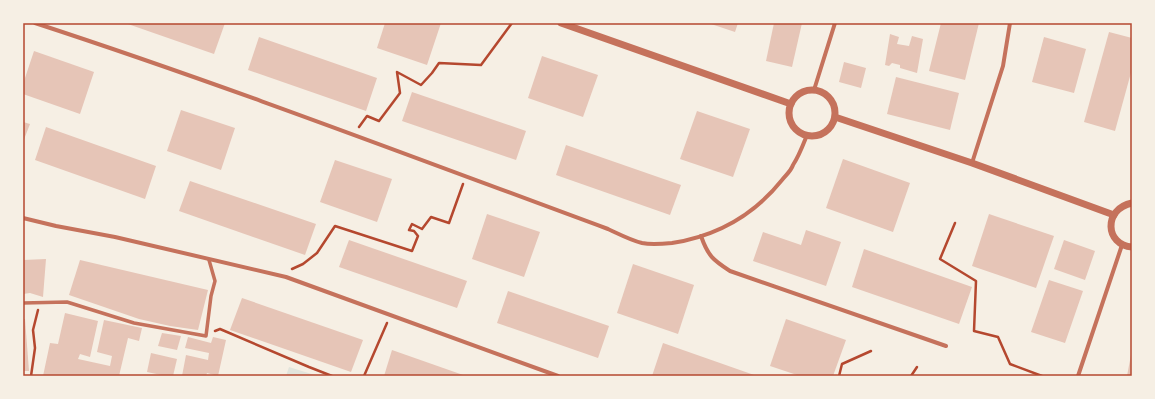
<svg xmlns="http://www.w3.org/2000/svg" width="1155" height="399" font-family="'Exo 2',sans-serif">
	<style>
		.green { fill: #e2e4dc }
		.building { fill: #e6c5b7 }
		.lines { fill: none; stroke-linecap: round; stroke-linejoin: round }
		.path { stroke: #b5482f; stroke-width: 2.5 }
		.pedestrian { stroke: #c5725c; stroke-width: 3.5 }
		.minor { stroke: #c5725c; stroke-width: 4 }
		.tertiary { stroke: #c5725c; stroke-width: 7 }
		.neatline { fill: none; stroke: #b5482f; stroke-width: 1.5 }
	</style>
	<rect width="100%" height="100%" fill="#f6efe4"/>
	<polygon class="green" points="289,367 318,376 286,376"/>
	<g class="building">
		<polygon points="125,23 225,23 214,54"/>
		<polygon points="385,23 441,23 427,65 377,48"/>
		<polygon points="708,23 738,23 735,32"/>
		<polygon points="774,23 802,23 792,67 766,61"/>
		<polygon points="941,23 979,23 965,80 929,71"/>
		<polygon points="1109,32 1132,38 1132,69 1115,131 1084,122"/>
		<polygon points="890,34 899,37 897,44 909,46 912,36 923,39 917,73 900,68 900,65 892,63 889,66 885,65"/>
		<polygon points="259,37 377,78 366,111 248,70"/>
		<polygon points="1044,37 1086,49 1074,93 1032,82"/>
		<polygon points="34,51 94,72 80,114 23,94 23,84"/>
		<polygon points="542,56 598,75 583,117 528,98"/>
		<polygon points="844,62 866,68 861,88 839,82"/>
		<polygon points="896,77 959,93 950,130 887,114"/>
		<polygon points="412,92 526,131 516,160 402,121"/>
		<polygon points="181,110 235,128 221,170 167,151"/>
		<polygon points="697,111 750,129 733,177 680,159"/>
		<polygon points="23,122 30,124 23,142"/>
		<polygon points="46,127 156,166 145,199 35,160"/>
		<polygon points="566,145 681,185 670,215 556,175"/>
		<polygon points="843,159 910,183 893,232 826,208"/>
		<polygon points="335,160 392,179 377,222 320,202"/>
		<polygon points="190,181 316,224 305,255 179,211"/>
		<polygon points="487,214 540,232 524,277 472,259"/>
		<polygon points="989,214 1054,236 1036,288 972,266"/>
		<polygon points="806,230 841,242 826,286 753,261 763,232 801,245"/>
		<polygon points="349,240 467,281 457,308 339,267"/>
		<polygon points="1064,240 1095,251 1085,280 1054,269"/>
		<polygon points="864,249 972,287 959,324 852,287"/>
		<polygon points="46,259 43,297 30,293 23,294 23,260"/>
		<polygon points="80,260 208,290 198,330 170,326 139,319 69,295"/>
		<polygon points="633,264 694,285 678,334 617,313"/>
		<polygon points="1049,280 1083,291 1065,343 1031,332"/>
		<polygon points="508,291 609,326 598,358 497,323"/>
		<polygon points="242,298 363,340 351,372 230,330"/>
		<polygon points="65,313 98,321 90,357 80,354 78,359 110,366 112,356 97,352 104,320 142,328 139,341 128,338 119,376 43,376 50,343 58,344"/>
		<polygon points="23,319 25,319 29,371 23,371"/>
		<polygon points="786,319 846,340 833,376 800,376 770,366"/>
		<polygon points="162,333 181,336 177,350 158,346"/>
		<polygon points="188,337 211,343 213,337 226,340 218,376 207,373 206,376 182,376 186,355 208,360 209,353 185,348"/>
		<polygon points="663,343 757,376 652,376"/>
		<polygon points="392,350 466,376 384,376"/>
		<polygon points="151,353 177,359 173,376 166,376 147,372"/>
		<polygon points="1131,355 1132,376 1127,376"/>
	</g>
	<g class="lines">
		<g class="path">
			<polyline points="359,127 367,116 379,121 400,93 397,72 421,85 432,73 439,63 481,65 512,23"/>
			<polyline points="955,223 940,259 976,281 974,331 998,337 1010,364 1042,376"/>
			<polyline points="292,269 303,264 317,253 335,226 412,251 418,236 414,231 409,230 412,224 422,229 431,217 449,223 463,184"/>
			<polyline points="215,331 220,329 309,367 332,376"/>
			<polyline points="31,376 35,348 33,330 38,310"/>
			<polyline points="364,376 387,323"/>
			<polyline points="839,376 842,364 871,351"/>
			<polyline points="911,376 917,367"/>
		</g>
		<polyline class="pedestrian" points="23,303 67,302 134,323 206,336 211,296 215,281 209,260"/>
		<g class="minor">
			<path d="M35,23c193,63 383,136 573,206 11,5 22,11 34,14 9,2 20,1 30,0 45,-7 82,-28 110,-63 4,-5 9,-9 11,-15 6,-9 10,-20 14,-30"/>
			<polyline points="814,90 835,23"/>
			<polyline points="972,163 1003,66 1010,23"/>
			<polyline points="23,218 56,226 115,237 286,277 558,376"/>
			<path d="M701,236c7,20 12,24 29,35l216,75"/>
			<polyline points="1078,376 1122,245"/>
		</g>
		<g class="tertiary">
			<polyline points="561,23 791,104"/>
			<circle cx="812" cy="113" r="23"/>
			<polyline points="835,117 972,163 1114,215"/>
			<path d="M1132,203c-29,6 -27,42 0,44"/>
		</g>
	</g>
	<rect width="1155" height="399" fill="none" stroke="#f6efe4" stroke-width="48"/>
	<rect x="24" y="24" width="1107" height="351" class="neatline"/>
</svg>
